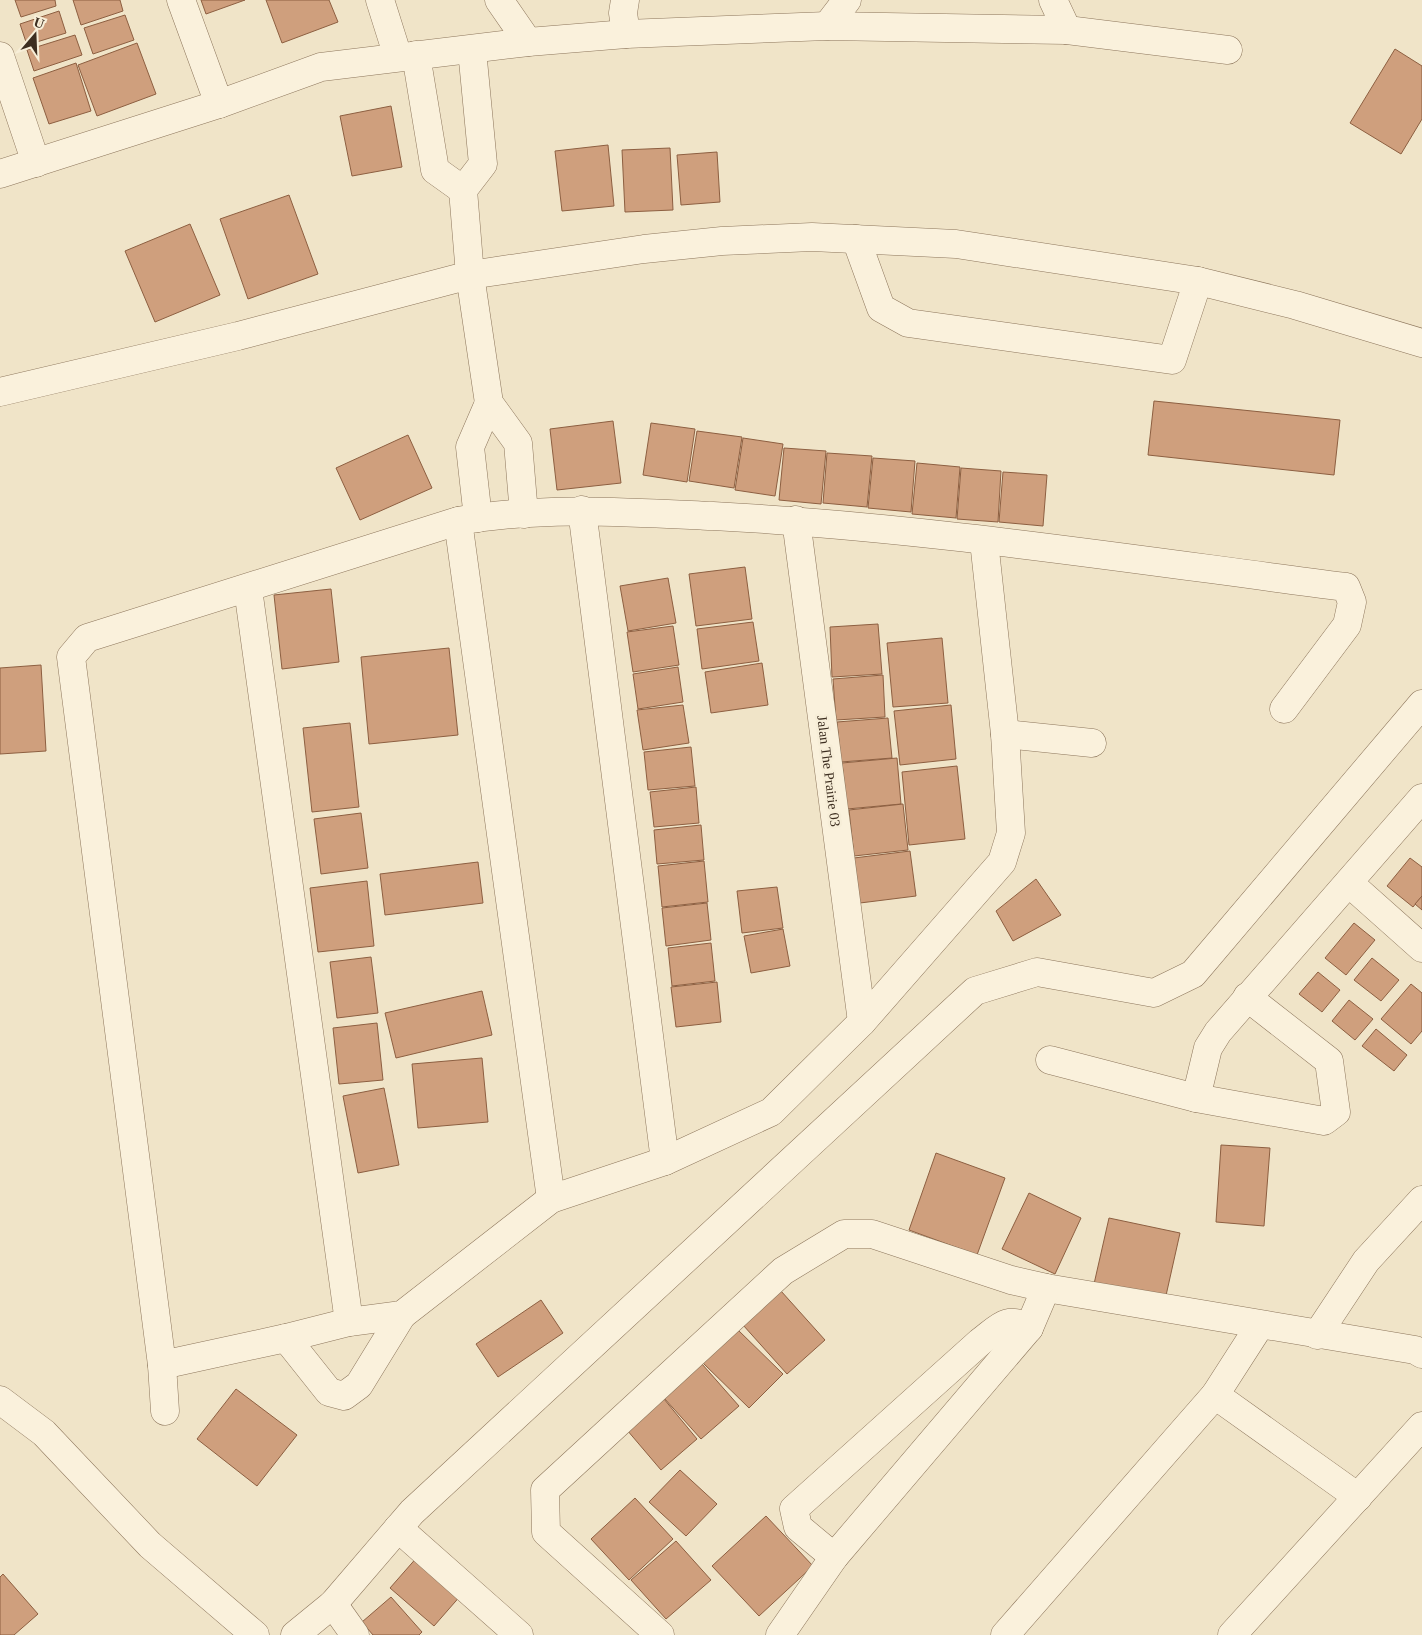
<svg xmlns="http://www.w3.org/2000/svg" width="1422" height="1635" font-family="Georgia,serif">
	<style>
		.building { fill: #cf9f7d; stroke: #8d5f41 }
		.lines { fill: none; stroke-linecap: round; stroke-linejoin: round }
		.minor-casing { stroke: #8d765c; stroke-width: 29 }
		.minor { stroke: #faf1dc; stroke-width: 28 }
		.labels { text-anchor: middle; stroke-width: 5; stroke-linejoin: round; paint-order: stroke }
		.street-label { font-size: 14px; fill: #3d2e20; stroke: #f7eed8 }
	</style>
	<rect width="100%" height="100%" fill="#f0e4c8"/>
	<g class="building">
		<polygon points="15,0 55,0 56,6 21,17"/>
		<polygon points="73,0 120,0 123,11 81,25"/>
		<polygon points="201,0 245,0 206,14"/>
		<polygon points="266,0 329,0 338,22 282,43"/>
		<polygon points="59,11 66,33 27,45 20,24"/>
		<polygon points="125,15 134,40 93,54 84,28"/>
		<polygon points="75,35 82,55 34,71 27,50"/>
		<polygon points="137,43 156,94 97,116 78,65"/>
		<polygon points="1395,49 1422,66 1422,119 1401,154 1350,123"/>
		<polygon points="76,63 91,111 49,124 33,78"/>
		<polygon points="391,106 402,167 352,176 340,116"/>
		<polygon points="608,145 614,206 562,211 555,151"/>
		<polygon points="670,148 673,210 625,212 622,150"/>
		<polygon points="717,152 720,202 681,205 677,155"/>
		<polygon points="289,195 318,274 248,299 220,219"/>
		<polygon points="190,224 220,295 155,322 125,251"/>
		<polygon points="1154,401 1340,420 1334,475 1148,455"/>
		<polygon points="613,421 621,483 557,490 550,429"/>
		<polygon points="651,423 695,429 687,482 643,475"/>
		<polygon points="697,431 742,437 734,488 689,481"/>
		<polygon points="408,435 432,488 360,520 336,468"/>
		<polygon points="743,438 783,444 775,496 735,490"/>
		<polygon points="784,448 826,451 821,504 779,500"/>
		<polygon points="827,453 872,456 867,507 823,503"/>
		<polygon points="873,458 915,461 911,512 868,508"/>
		<polygon points="917,463 960,467 956,518 912,514"/>
		<polygon points="961,468 1001,471 998,522 957,519"/>
		<polygon points="1003,472 1047,475 1043,526 999,522"/>
		<polygon points="745,567 752,619 696,626 689,574"/>
		<polygon points="668,578 676,623 628,631 620,586"/>
		<polygon points="331,589 339,662 282,669 274,595"/>
		<polygon points="753,622 759,661 702,669 697,629"/>
		<polygon points="878,624 882,674 832,677 830,627"/>
		<polygon points="673,626 679,665 633,672 627,632"/>
		<polygon points="942,638 948,703 893,707 887,643"/>
		<polygon points="449,648 458,735 369,744 361,657"/>
		<polygon points="762,663 768,705 711,713 705,672"/>
		<polygon points="41,665 46,751 0,754 0,668"/>
		<polygon points="678,667 683,702 638,709 633,674"/>
		<polygon points="883,675 885,717 836,720 833,679"/>
		<polygon points="683,705 689,743 643,750 637,710"/>
		<polygon points="951,705 956,759 900,765 894,711"/>
		<polygon points="888,718 892,758 841,762 837,722"/>
		<polygon points="350,723 359,807 312,812 303,728"/>
		<polygon points="691,747 695,786 648,790 644,752"/>
		<polygon points="897,758 901,804 847,809 842,763"/>
		<polygon points="957,766 965,839 909,845 902,772"/>
		<polygon points="696,787 699,823 654,827 650,792"/>
		<polygon points="903,804 908,850 854,856 849,810"/>
		<polygon points="361,813 368,868 321,874 314,819"/>
		<polygon points="701,825 704,860 657,864 654,830"/>
		<polygon points="910,851 916,896 860,903 854,858"/>
		<polygon points="1410,858 1422,867 1422,896 1413,907 1387,886"/>
		<polygon points="704,861 708,902 662,907 658,866"/>
		<polygon points="478,862 483,903 385,915 380,874"/>
		<polygon points="1036,879 1061,915 1013,941 996,911"/>
		<polygon points="367,881 374,946 318,952 310,888"/>
		<polygon points="777,887 783,928 742,933 737,891"/>
		<polygon points="1422,896 1422,910 1415,904"/>
		<polygon points="707,903 711,940 666,946 662,908"/>
		<polygon points="1354,923 1375,940 1346,975 1325,958"/>
		<polygon points="783,929 790,966 751,973 744,936"/>
		<polygon points="711,943 715,981 672,986 668,948"/>
		<polygon points="371,957 378,1013 337,1018 330,962"/>
		<polygon points="1372,958 1399,980 1381,1001 1354,980"/>
		<polygon points="1318,972 1340,990 1322,1012 1299,994"/>
		<polygon points="717,982 721,1022 676,1027 671,987"/>
		<polygon points="1411,984 1422,993 1422,1031 1411,1044 1381,1019"/>
		<polygon points="482,991 492,1035 396,1058 385,1013"/>
		<polygon points="1349,1000 1373,1019 1355,1040 1332,1021"/>
		<polygon points="377,1023 383,1080 339,1084 333,1028"/>
		<polygon points="1376,1029 1407,1055 1394,1071 1362,1046"/>
		<polygon points="482,1058 488,1122 418,1128 412,1064"/>
		<polygon points="384,1088 399,1165 358,1173 343,1096"/>
		<polygon points="1221,1145 1270,1148 1264,1226 1216,1222"/>
		<polygon points="936,1153 1005,1178 977,1255 909,1230"/>
		<polygon points="1029,1193 1081,1218 1055,1274 1002,1249"/>
		<polygon points="1109,1218 1180,1233 1165,1300 1094,1284"/>
		<polygon points="781,1291 825,1340 787,1374 743,1325"/>
		<polygon points="541,1300 563,1333 498,1377 476,1344"/>
		<polygon points="737,1329 783,1374 749,1408 703,1363"/>
		<polygon points="702,1364 739,1406 701,1439 664,1398"/>
		<polygon points="236,1389 297,1435 257,1486 197,1439"/>
		<polygon points="664,1399 697,1439 661,1470 627,1430"/>
		<polygon points="680,1470 717,1504 686,1536 649,1502"/>
		<polygon points="635,1498 673,1539 629,1580 591,1539"/>
		<polygon points="766,1516 813,1566 759,1616 712,1566"/>
		<polygon points="676,1541 711,1580 666,1619 631,1580"/>
		<polygon points="419,1555 462,1594 434,1626 390,1588"/>
		<polygon points="3,1574 38,1614 14,1635 0,1635 0,1577"/>
		<polygon points="391,1597 422,1632 419,1635 373,1635 362,1622"/>
	</g>
	<g class="lines">
		<g class="minor-casing">
			<g id="minor">
				<polyline points="181,0 219,104"/>
				<polyline points="380,0 398,57"/>
				<polyline points="499,0 528,42"/>
				<polyline points="625,0 623,13 626,34"/>
				<polyline points="1053,0 1067,30"/>
				<polyline points="827,26 847,0"/>
				<polyline points="472,50 483,164 463,190 470,275 489,403 518,443 524,514"/>
				<polyline points="416,55 435,170 463,190"/>
				<polyline points="0,56 36,163"/>
				<polyline points="0,174 219,104 321,67 528,42 626,34 827,26 1067,30 1228,50"/>
				<polyline points="856,239 881,308 908,323 1172,360 1198,281"/>
				<polyline points="0,392 238,336 470,275 644,249 722,241 812,237 956,244 1198,281 1295,305 1422,343"/>
				<polyline points="582,510 665,1161"/>
				<polyline points="478,518 470,447 489,403"/>
				<polyline points="796,520 862,1022"/>
				<polyline points="458,521 551,1199"/>
				<polyline points="248,589 349,1322"/>
				<polyline points="1005,734 1092,743"/>
				<polyline points="1349,883 1422,948"/>
				<polyline points="1050,1060 1196,1098 1324,1121 1336,1112 1329,1061 1247,997"/>
				<polyline points="1196,1098 1208,1048 1218,1032 1422,798"/>
				<polyline points="1317,1335 1366,1261 1422,1200"/>
				<polyline points="286,1338 329,1392 344,1396 359,1385 402,1315"/>
				<polyline points="162,1365 286,1338 349,1322 402,1315 551,1199 665,1161 771,1112 862,1022 1002,862 1011,833 1005,734 984,541"/>
				<polyline points="1215,1395 1358,1497"/>
				<polyline points="0,1400 44,1433 150,1545 255,1635"/>
				<path d="M165,1411l-3,-46 -91,-708 16,-19 371,-117c85,-15 170,-9 255,-5 212,11 423,44 633,71l6,15 -5,23 -63,84"/>
				<polyline points="398,1528 519,1635"/>
				<path d="M834,1557l-36,-30 -4,-18 186,-167c19,-14 26,-27 49,-14"/>
				<polyline points="333,1604 355,1635"/>
				<polyline points="295,1635 333,1604 412,1512 975,991 1037,972 1154,993 1193,974 1422,704"/>
				<polyline points="660,1635 546,1532 545,1490 783,1271 844,1234 872,1234 1011,1280 1046,1288 1415,1350 1422,1354"/>
				<polyline points="780,1635 834,1557 1029,1328 1046,1288"/>
				<polyline points="1005,1635 1215,1395 1260,1325"/>
				<polyline points="1232,1635 1422,1426"/>
			</g>
		</g>
		<use href="#minor" class="minor"/>
	</g>
	<g class="labels">
		<g class="street-label">
			<text transform="translate(829 771) rotate(83)" y="5">Jalan The Prairie 03</text>
		</g>
	</g>
	<g transform="translate(35 35) rotate(19)" stroke="#f7eed8" stroke-width="4" paint-order="stroke">
	<path d="M0-4L9 19L0 12L-9 19Z" fill="#3d2e20"/>
	<text y="-8" font-size="14" font-weight="bold" text-anchor="middle" fill="#3d2e20">U</text>
	</g>
</svg>
